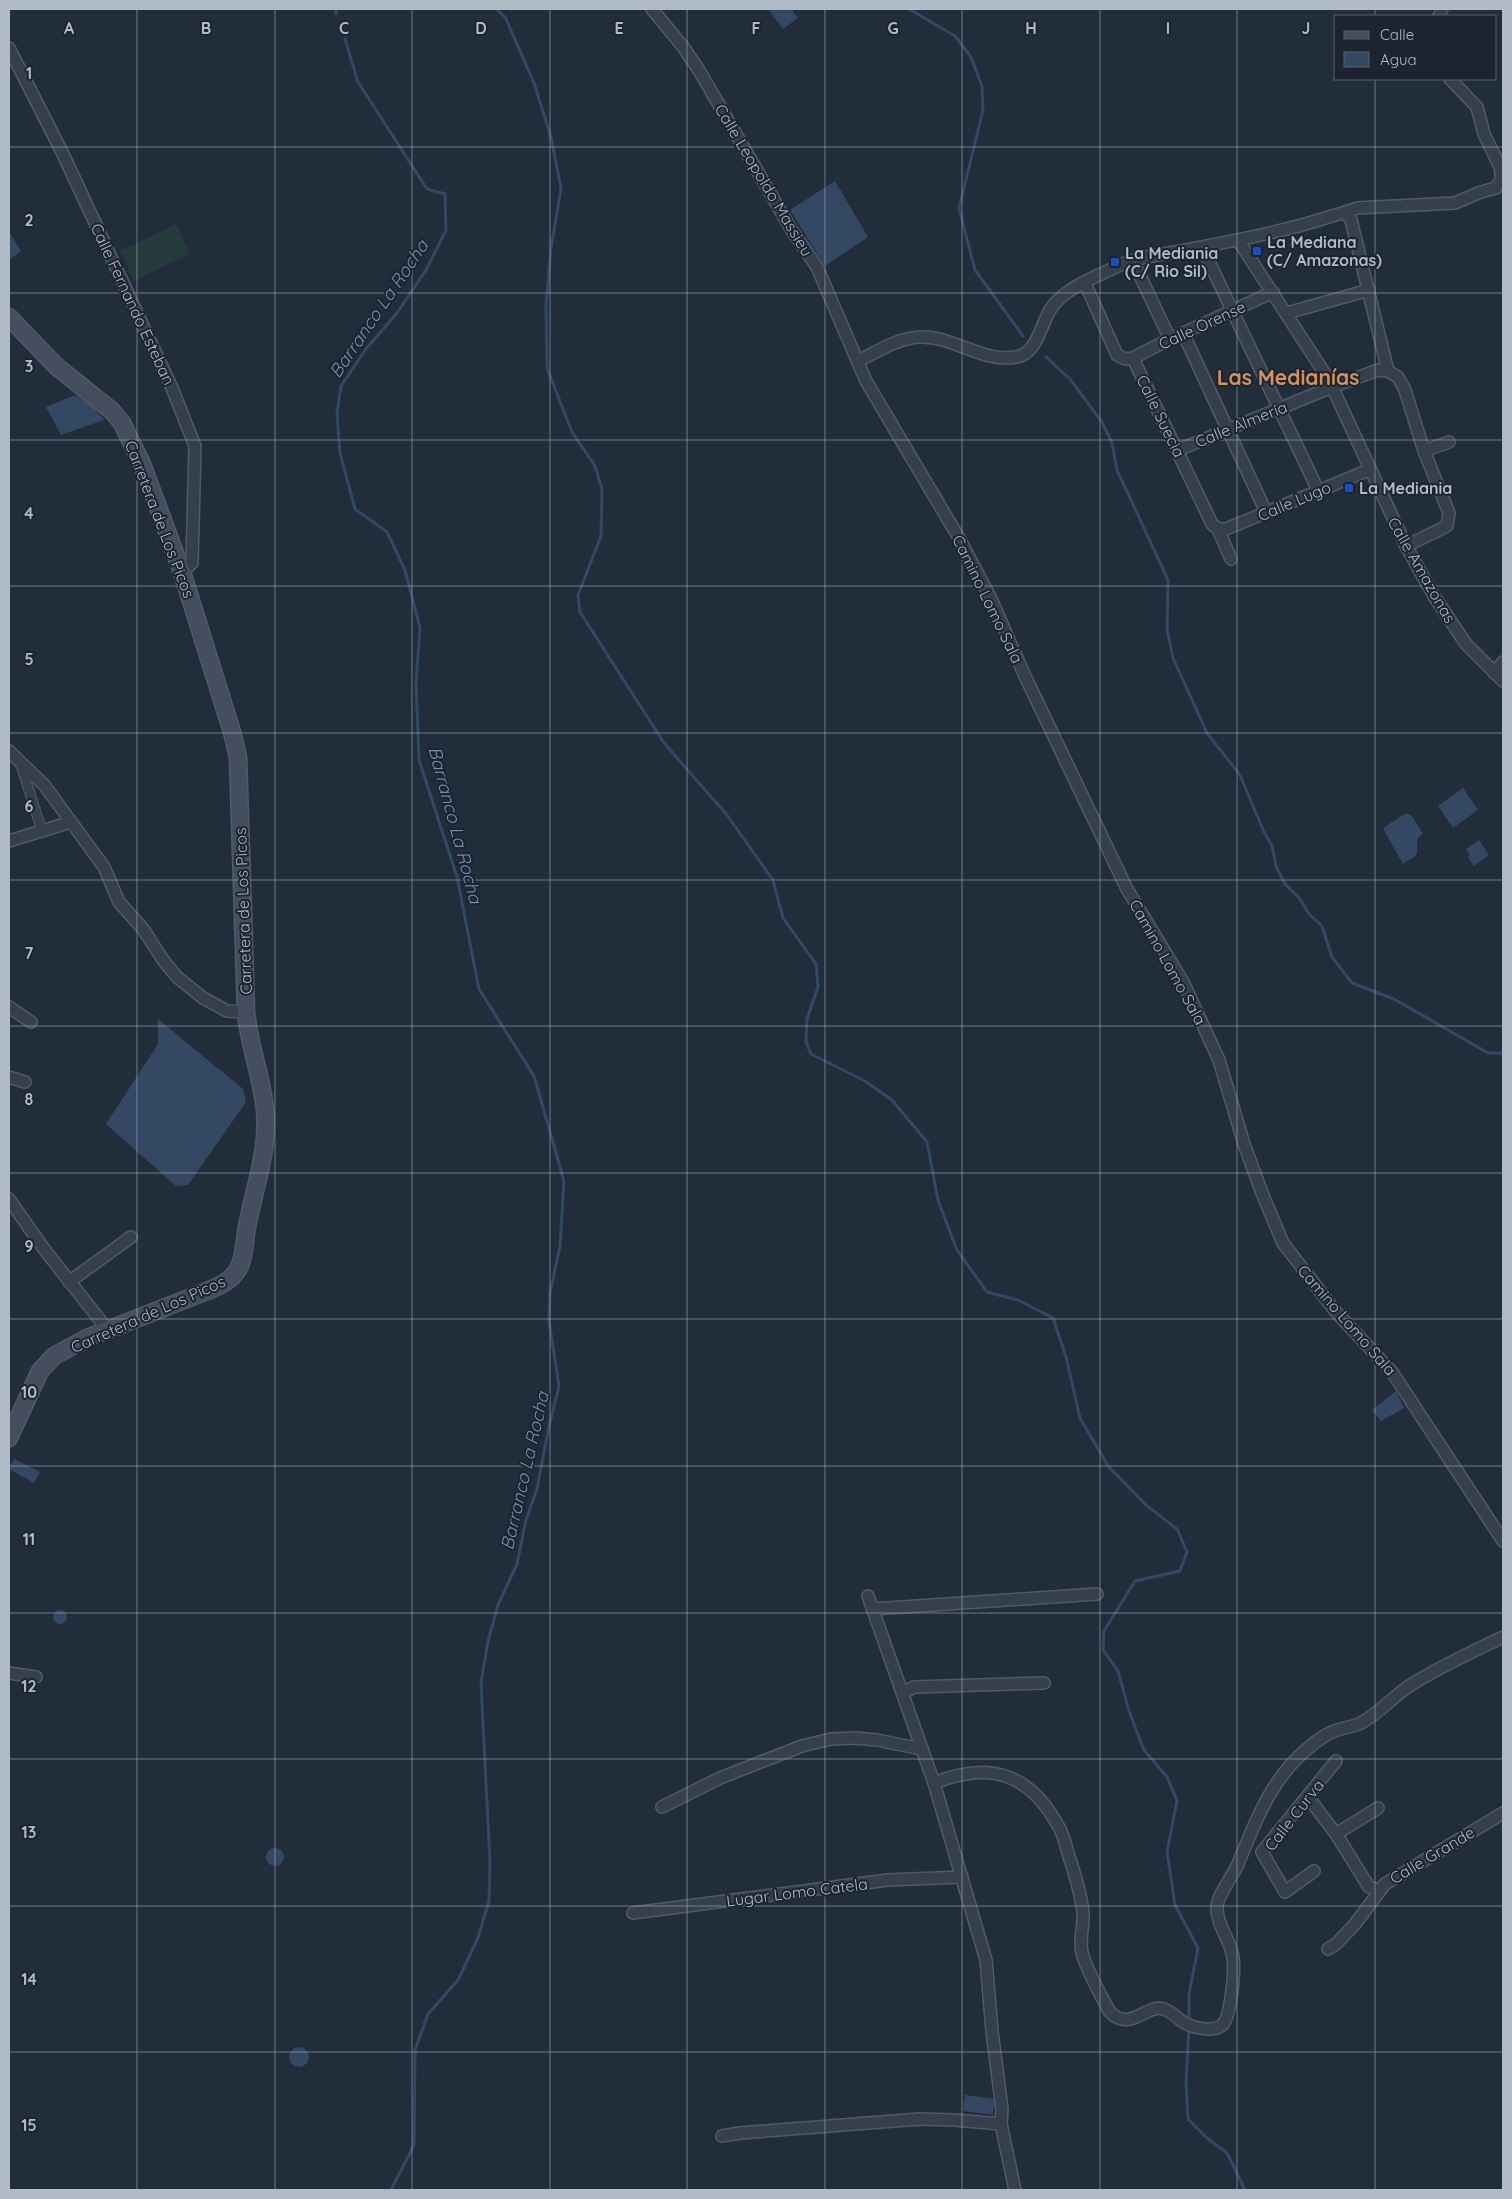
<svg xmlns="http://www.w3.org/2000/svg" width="1512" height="2199" font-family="Quicksand,sans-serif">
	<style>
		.green { fill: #243a3d }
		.water { fill: #354863 }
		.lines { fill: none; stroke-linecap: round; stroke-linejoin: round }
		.stream { stroke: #354863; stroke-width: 3 }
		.pedestrian-casing { stroke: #515a66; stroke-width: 11 }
		.minor-casing { stroke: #515a66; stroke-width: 14 }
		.secondary-casing { stroke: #515a66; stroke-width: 19 }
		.pedestrian { stroke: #363f4c; stroke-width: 9 }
		.minor { stroke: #363f4c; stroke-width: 11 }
		.secondary { stroke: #444e5f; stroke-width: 16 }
		.grid { fill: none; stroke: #b1bac7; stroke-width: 1; stroke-opacity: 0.55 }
		.transit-dot { fill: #1a4fb4; stroke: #1b2430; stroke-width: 2 }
		.labels { text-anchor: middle; stroke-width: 4; stroke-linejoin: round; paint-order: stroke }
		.street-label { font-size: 16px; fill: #b1bac7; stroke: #1b2430 }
		.poi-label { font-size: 16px; font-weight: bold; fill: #b1bac7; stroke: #1b2430; text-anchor: start }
		.water-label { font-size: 18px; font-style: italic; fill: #7890b0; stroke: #1b2430 }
		.district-label { font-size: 21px; font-weight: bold; fill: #d6915d; stroke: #1b2430 }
		.grid-label { font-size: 16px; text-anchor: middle; font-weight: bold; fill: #b1bac7; stroke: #1b2430; stroke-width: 4; stroke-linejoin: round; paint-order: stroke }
	</style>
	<rect width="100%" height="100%" fill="#222d3c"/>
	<polygon class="green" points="176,224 190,254 134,281 120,251"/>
	<g class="water">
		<polygon points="768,9 791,9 798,18 783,29"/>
		<polygon points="835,181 868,237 825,266 790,210"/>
		<polygon points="9,232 21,251 9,260"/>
		<polygon points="75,395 90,404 104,420 61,435 46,407"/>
		<polygon points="1463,788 1478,810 1453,828 1438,806"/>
		<path d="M1406,813l6,3 11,18 -5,4c-3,21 5,13 -15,26l-20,-36z"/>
		<polygon points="1479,840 1489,855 1474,866 1468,857 1470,855 1466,849"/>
		<polygon points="158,1019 243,1089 246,1102 188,1185 176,1186 106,1124 158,1044"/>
		<polygon points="1396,1391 1404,1408 1381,1421 1372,1410"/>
		<polygon points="14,1459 40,1472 34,1483 9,1469"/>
		<circle cx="60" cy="1617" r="7"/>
		<circle cx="275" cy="1857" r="9"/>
		<circle cx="299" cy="2057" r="10"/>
		<polygon points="965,2095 995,2099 993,2115 963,2111"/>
	</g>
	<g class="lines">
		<g class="stream">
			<polyline points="336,9 336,14"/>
			<polyline points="496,9 505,17 534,83 551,137 561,189 551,248 546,305 547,368 572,432 595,466 602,489 601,536 578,595 580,612 664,743 727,815 773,880 783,918 816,964 818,987 807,1019 806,1042 811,1054 865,1081 892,1100 927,1142 938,1200 957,1250 987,1292 1018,1300 1053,1318 1066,1357 1080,1418 1108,1466 1146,1505 1177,1529 1187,1552 1180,1571 1135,1581 1104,1631 1103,1650 1118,1671 1129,1711 1144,1750 1167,1777 1177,1801 1167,1852 1175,1905 1198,1948 1189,1994 1189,2022"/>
			<polyline points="909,9 955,36 971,57 982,86 983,110 959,208 975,270 1023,336"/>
			<polyline points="345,39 358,82 427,189 445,194 446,230 426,270 397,313 366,349 341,386 337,414 340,453 355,509 387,532 405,570 420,628 416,683 419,760 457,877 479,989 534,1076 564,1181 560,1246 550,1293 549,1321 559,1386 549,1426 537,1489 526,1520 517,1564 498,1605 488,1641 481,1683 490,1863 489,1901 478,1938 458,1980 428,2014 415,2050 414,2145 391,2190"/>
			<polyline points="1046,357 1070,379 1102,422 1112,443 1117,470 1168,580 1167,629 1173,658 1207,733 1240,775 1264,832 1272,846 1276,866 1285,884 1300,899 1309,914 1322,926 1332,957 1352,983 1394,999 1488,1053 1503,1053"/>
			<polyline points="1189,2028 1186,2082 1188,2119 1207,2138 1227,2153 1245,2190"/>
		</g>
		<g class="pedestrian-casing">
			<polyline id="pedestrian" points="20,762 42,831"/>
		</g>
		<g class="minor-casing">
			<g id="minor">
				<polyline points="652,9 684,48 700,72 791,229 817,267 866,381 959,538 991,599 1024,674 1127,889 1183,982 1219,1060 1244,1144 1262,1193 1283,1243 1336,1312 1392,1372 1503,1541"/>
				<polyline points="1439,16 1442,9"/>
				<polyline points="9,48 63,154 172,388 195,446 192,563 182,572"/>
				<polyline points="1346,214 1351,220 1388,371"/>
				<polyline points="1238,240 1329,380 1406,546 1434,596 1466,644 1503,681"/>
				<polyline points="1202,247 1318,490"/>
				<polyline points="1133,261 1170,339"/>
				<polyline points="1085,283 1117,355 1125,359 1133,358 1138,369 1212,524 1218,529 1231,559"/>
				<polyline points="1287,313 1369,290"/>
				<polyline points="1183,333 1266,512"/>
				<polyline points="1133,358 1170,339 1273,292"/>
				<path d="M858,361c18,-9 42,-24 63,-24 32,-1 62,26 95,20 22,-3 25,-35 36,-50 14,-19 43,-30 64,-40 20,-10 43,-12 65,-16 51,-10 102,-19 151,-35 9,-3 16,-4 25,-8l98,-5 26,-11 15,-4 5,-8v-11l-17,-35 -7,-27 -27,-28"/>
				<polyline points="1388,371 1398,377 1405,390 1424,451 1449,513 1447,526 1406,546"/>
				<polyline points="1178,450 1332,387 1378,370 1388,371"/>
				<polyline points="1424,451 1449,442"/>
				<polyline points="1218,529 1226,529 1369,470"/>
				<polyline points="1494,673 1503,662"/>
				<polyline points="9,751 45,786 104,867 119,902 143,929 163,960 177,977 203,998 227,1011 246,1012"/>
				<polyline points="9,841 71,822"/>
				<polyline points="9,1007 31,1022"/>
				<polyline points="9,1077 25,1082"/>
				<polyline points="9,1199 44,1249 107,1329"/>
				<polyline points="69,1282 131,1237"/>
				<polyline points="868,1596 934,1783 986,1960 992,2031 1002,2109 1001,2124 1015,2190"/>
				<polyline points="872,1609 1097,1594"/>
				<polyline points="9,1673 36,1677"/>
				<polyline points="903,1693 914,1687 1044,1683"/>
				<path d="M934,1783c57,-23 97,-9 126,46 5,10 7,23 11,33 5,17 11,35 12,52 1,13 -5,29 0,42 6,19 17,37 26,55 21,23 37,-8 55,-2 8,3 13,9 19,13 9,6 32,11 40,2 8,-9 12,-54 10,-66 -2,-18 -16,-31 -16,-50 -1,-10 16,-33 21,-44 21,-51 38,-98 88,-129 11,-7 24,-7 35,-12 17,-9 32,-26 48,-37 30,-19 63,-34 94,-49"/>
				<polyline points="1308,1797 1336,1834 1369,1887 1379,1890"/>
				<polyline points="662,1807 720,1778 802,1746 831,1739 855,1738 877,1740 922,1749"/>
				<polyline points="1336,1834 1378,1808"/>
				<polyline points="1314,1871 1285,1892 1262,1852 1336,1761"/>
				<polyline points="633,1913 888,1880 962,1877"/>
				<polyline points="1328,1949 1336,1944 1355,1924 1385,1884 1503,1813"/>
				<polyline points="722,2136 740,2133 920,2119 954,2120 1001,2124"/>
			</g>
		</g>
		<g class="secondary-casing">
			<path id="secondary" d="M9,317l47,49 56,45 10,12 20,41 40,108 50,160 6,25 8,255c3,34 16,65 19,98 4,41 -11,78 -18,117 -3,15 -2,32 -10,44 -6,9 -15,14 -25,18l-125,49 -33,18 -14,15 -31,67"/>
		</g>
		<use href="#pedestrian" class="pedestrian"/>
		<use href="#minor" class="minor"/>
		<use href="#secondary" class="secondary"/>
	</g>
	<path class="grid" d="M137,9v2181M275,9v2181M412,9v2181M550,9v2181M687,9v2181M825,9v2181M962,9v2181M1100,9v2181M1237,9v2181M1375,9v7M1375,79v2111M9,147h1494M9,293h1494M9,440h1494M9,586h1494M9,733h1494M9,880h1494M9,1026h1494M9,1173h1494M9,1319h1494M9,1466h1494M9,1613h1494M9,1759h1494M9,1906h1494M9,2052h1494"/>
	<g class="transit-dot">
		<rect x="1252" y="246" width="10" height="10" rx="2.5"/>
		<rect x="1110" y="257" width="10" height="10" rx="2.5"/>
		<rect x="1344" y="483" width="10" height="10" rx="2.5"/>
	</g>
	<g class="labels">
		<g class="street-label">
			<text transform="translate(764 180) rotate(59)" y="6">Calle Leopoldo Massieu</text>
			<text transform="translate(133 304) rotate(65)" y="6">Calle Fernando Esteban</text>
			<text transform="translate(1202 325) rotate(-25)" y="6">Calle Orense</text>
			<text transform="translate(1161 416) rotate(64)" y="6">Calle Suecia</text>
			<text transform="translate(1241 424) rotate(-22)" y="6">Calle Almería</text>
			<text transform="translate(1294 501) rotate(-23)" y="6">Calle Lugo</text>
			<text transform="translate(160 519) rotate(69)" y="6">Carretera de Los Picos</text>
			<text transform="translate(1422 570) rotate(60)" y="6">Calle Amazonas</text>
			<text transform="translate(988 599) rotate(64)" y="6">Camino Lomo Sala</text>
			<text transform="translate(243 911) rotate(-92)" y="6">Carretera de Los Picos</text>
			<text transform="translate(1168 962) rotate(61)" y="6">Camino Lomo Sala</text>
			<text transform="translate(148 1314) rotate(-24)" y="6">Carretera de Los Picos</text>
			<text transform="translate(1347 1320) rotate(49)" y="6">Camino Lomo Sala</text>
			<text transform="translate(1294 1815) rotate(-52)" y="6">Calle Curva</text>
			<text transform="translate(1432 1855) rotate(-31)" y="6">Calle Grande</text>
			<text transform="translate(797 1892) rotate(-7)" y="6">Lugar Lomo Catela</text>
		</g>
		<g class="poi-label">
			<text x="1267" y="248">La Mediana<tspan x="1267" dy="18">(C/ Amazonas)</tspan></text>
			<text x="1125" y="259">La Mediania<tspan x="1125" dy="18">(C/ Rio Sil)</tspan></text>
			<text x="1359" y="494">La Mediania</text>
		</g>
		<g class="water-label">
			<text transform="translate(379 309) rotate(-56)" y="6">Barranco La Rocha</text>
			<text transform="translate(455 825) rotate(75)" y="6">Barranco La Rocha</text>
			<text transform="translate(525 1471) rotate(-77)" y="6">Barranco La Rocha</text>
		</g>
		<g class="district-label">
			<text x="1288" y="385">Las Medianías</text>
		</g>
	</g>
	<g class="grid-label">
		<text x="69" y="34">A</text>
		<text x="206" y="34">B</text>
		<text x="344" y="34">C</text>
		<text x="481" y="34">D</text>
		<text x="619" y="34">E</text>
		<text x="756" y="34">F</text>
		<text x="893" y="34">G</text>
		<text x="1031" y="34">H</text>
		<text x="1168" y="34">I</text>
		<text x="1306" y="34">J</text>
		<text x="29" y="79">1</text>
		<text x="29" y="226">2</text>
		<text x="29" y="372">3</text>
		<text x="29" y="519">4</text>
		<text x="29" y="665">5</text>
		<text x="29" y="812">6</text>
		<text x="29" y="959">7</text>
		<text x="29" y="1105">8</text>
		<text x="29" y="1252">9</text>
		<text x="29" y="1398">10</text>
		<text x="29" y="1545">11</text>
		<text x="29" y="1692">12</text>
		<text x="29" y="1838">13</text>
		<text x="29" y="1985">14</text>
		<text x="29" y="2131">15</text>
	</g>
	<rect width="1512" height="2199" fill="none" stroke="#b1bac7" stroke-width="20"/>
	<rect x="1334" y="15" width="162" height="65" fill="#1b2430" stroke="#57606c"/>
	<rect x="1344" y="31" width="25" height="8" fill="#444e5f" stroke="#57606c"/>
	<text x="1380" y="40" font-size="15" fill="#b1bac7">Calle</text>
	<rect x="1344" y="52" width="25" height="15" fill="#354863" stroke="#57606c"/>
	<text x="1380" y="65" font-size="15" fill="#b1bac7">Agua</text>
</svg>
